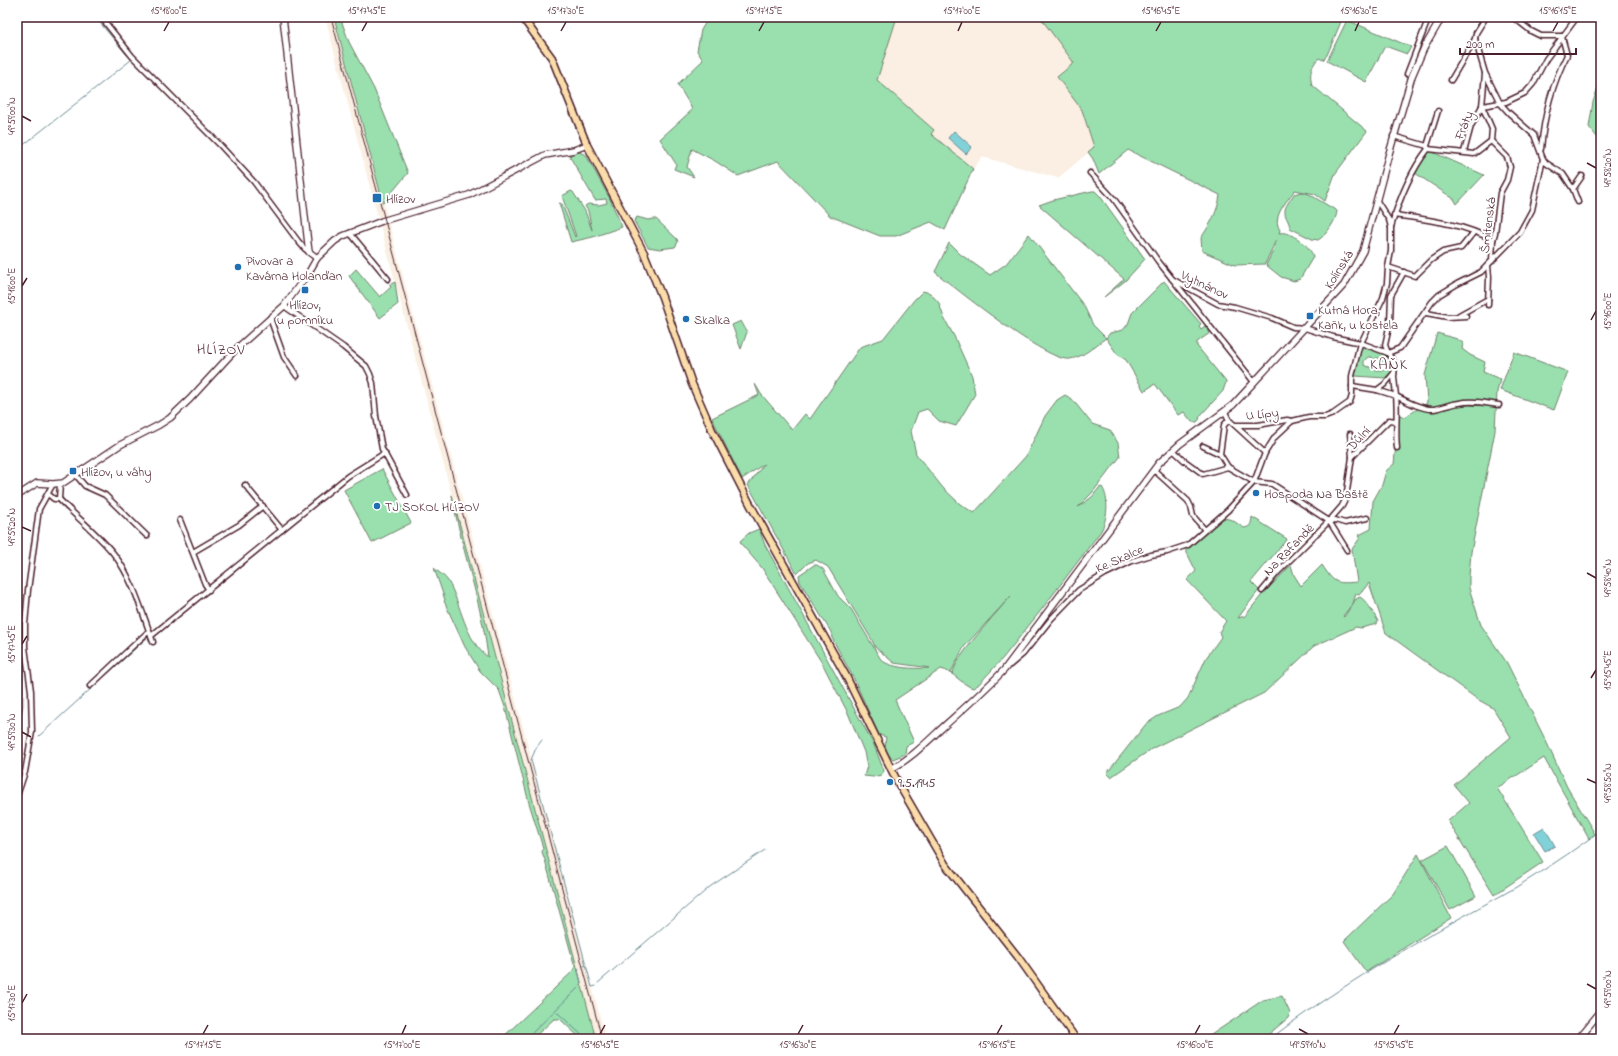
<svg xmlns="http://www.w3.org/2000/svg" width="1618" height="1056" font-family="'Indie Flower',sans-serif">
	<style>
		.built { fill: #faefe2 }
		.green { fill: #99e0ae; stroke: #72806c; fill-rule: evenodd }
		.water { fill: #81d2d8; stroke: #6b8a93 }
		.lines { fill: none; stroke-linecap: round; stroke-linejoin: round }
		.stream { stroke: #6b8a93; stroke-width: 1 }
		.street-casing { stroke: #4a1f2b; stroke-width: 7 }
		.secondary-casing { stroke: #4a1f2b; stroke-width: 8 }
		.primary-casing { stroke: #4a1f2b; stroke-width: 9 }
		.street { stroke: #fff; stroke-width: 4 }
		.secondary { stroke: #fff; stroke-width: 5.5 }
		.primary { stroke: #faddab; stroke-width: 6 }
		.rail { stroke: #4a1f2b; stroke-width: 1 }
		.ticks { fill: none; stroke: #4a1f2b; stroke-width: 1.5 }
		.poi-dot { fill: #1f6fb2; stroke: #fff; stroke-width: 1.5 }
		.labels { text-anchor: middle; stroke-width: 4; stroke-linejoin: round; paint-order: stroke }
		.street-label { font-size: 13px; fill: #4a1f2b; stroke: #fff }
		.poi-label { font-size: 13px; fill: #4a1f2b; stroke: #fff; text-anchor: start }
		.quarter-label { font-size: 15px; letter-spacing: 1px; fill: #4a1f2b; stroke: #fff }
		.neatline { fill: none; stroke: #4a1f2b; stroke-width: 1.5 }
		.ticks-label { font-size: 10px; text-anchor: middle; fill: #4a1f2b }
	</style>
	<rect width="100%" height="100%" fill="#fff"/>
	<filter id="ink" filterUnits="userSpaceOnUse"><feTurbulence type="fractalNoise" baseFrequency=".025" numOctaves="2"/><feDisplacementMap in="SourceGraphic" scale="8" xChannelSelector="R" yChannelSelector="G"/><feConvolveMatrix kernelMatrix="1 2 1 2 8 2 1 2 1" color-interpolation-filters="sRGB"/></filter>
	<g filter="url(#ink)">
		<g class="built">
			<polygon points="325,17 334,17 606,1039 596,1039"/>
			<polygon points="897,17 1040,17 1074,63 1057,77 1082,109 1094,148 1058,178 982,157 973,169 931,134 934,130 877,80"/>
		</g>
		<g class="green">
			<polygon points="334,17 340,17 349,42 374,89 408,173 383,203"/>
			<polygon points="709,17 897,17 877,80 934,130 931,134 973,169 945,230 931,222 896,236 880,236 830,216 778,161 738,176 715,161 692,149 687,167 694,177 674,169 676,164 660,139 692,110 690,105 678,85 679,83 703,60 697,51 701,30"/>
			<path d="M1040,17h303l-16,38 -4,5 -4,-2c-8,8 -10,15 -7,27l55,46 -32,43 -10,27 -10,-7 -20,-4c-8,11 -24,27 -15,40l-1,3c11,-3 33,14 34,24l-13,22 -6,2 -13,-4 -15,-12 8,-16 2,-9 -11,24 -30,1 -33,-14 -1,-13c9,-13 17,-27 19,-43l-92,-45 -29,24 -6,-15 -5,-7 6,-5 -12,-37 -25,-33 17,-14z"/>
			<polygon points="1347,20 1411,47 1407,54 1385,46 1366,82 1327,61"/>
			<polygon points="1601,78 1601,142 1589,127 1593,102"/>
			<polygon points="1428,150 1484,175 1457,204 1454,199 1412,171"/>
			<polygon points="579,152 586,155 610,199 622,227 593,237 571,242 559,203 562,204 575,237 576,236 562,196 571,191 573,192 585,211 592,230 588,211 585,206 588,204 599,205 607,203 606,199 595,200 570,157 571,154"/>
			<polygon points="1092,191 1095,191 1100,196 1145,259 1125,281 1104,297 1124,279 1039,205 1053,200"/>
			<path d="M1301,192l8,2 28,17c0,8 -11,25 -19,29l-6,-1 -22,-11c-1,-8 -5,-10 -5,-16 -1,-5 6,-13 9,-18z"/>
			<polygon points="637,217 648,220 654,219 656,219 677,239 678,242 675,247 660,249 648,247 634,221"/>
			<path d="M1029,234l55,72 9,19 13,13 4,-5 13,-3 5,-6 4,-11 32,-32 37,43 -2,2 2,3 4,-3 5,7 -13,9v4l29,36 -3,9 -23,25 -1,4 -2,2h-5l-8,-10 -6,3 -23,-31 -11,7 -18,-31 -9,-6 -11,-16c-12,8 -22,19 -36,21 -22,4 -115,-71 -135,-87l14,-29 11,11 30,21 16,-11z"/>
			<polygon points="356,269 380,297 391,287 389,285 395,282 398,304 380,318 349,276"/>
			<path d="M923,291l7,2 9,10 5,15 10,18 18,40 3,18 -19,32 -17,-5 -12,-12 -9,3 -7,19 5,23 27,34 17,16 14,9 52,-57 19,-40 12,-16 8,-5 7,4 20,25 18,6 8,13 2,14 -28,36 -14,14 14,-10 7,-9 3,-1c8,12 5,33 -1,44l-59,78 -39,49 -25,27 -5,3c-12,-4 -19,-16 -32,-19l-46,31 19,42 -8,4 -1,8 -12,5c-7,-4 -9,-14 -7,-22l-7,-2 -25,-56 -22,-41 -1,-6 -31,-50 -1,-7 15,-10h3l6,4 15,27 13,13 29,49c7,11 38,11 50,10l-36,-5 -19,-16 -3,-7 -44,-73 -12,-7 -8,3 -11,11 -49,-89 16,-21 -22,15 -30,-61 47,-23 -4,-11 6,10 31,36 13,-16 5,5 50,-72 23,-8 31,-39zM1011,596c-12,14 -58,63 -58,78l-2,-2 13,-25z"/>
			<polygon points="741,321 747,332 741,349 732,325"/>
			<path d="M1437,333l20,6 6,4 -1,6 8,6 15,7 -2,10 17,7 -3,13 -2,39 -24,121 -2,24v12l12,37 26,38 39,78 21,46 28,47 -6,5 -45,-81 -47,30 46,74 -49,33 -46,-74 21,-18 -15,-18 57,-48 -18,-29 -16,-9 -91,-66 -17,-50 -10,12 -3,-1 -3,9 -10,13 1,1 12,-18 4,-2c8,5 13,16 18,24l-1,3 -16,4 -5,-1 -42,19 -50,47 -111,55 -42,29 -4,-4 39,-49 12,-8 22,-9 8,-9 18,-40 15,-21 -2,-5 7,-11 -39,-41 9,-9 -11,-22c15,-8 25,-24 40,-31l7,2 12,8c7,-1 7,-4 8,-11l35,22 -36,43 8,8 -21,28 7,-2 16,-20 30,-31 3,10 7,11 21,-21c12,18 13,19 35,17l-5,-33 8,-11 -1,-3 12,-6 2,-28 9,-16 4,-14 8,-7 3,-30 -1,-20 9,3 22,-14 -2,-28z"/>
			<path d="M1363,346c12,4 25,8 31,19l-2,6 -7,7 -30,-2 5,-25zM1368,357h4v2l3,1 1,-2 6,1 -1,3 5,3 -1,5h-8l-13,-5v-4z"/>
			<polygon points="1514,352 1568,372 1554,410 1500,390"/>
			<polygon points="382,469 411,523 372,543 344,490"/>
			<path d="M452,495l144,544h-15l-21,-20h-6l-22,20h-31l72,-68 2,-4 -30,-107 -3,-8 1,-4 -14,-45 -24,-96 -6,-17 -19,-19 -15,-24 -21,-46 1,-1 -11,-32c4,4 11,8 14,13 13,22 17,60 40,76 -6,-55 -27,-107 -36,-162z"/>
			<polygon points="759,529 765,545 874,745 884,771 881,775 873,777 864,776 867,766 864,752 848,713 822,663 762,568 742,545 740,541 749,533"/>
			<polygon points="1448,846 1476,896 1450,910 1422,860"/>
			<polygon points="1418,854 1451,918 1366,972 1344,941 1393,894"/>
			<polygon points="1282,996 1290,1013 1288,1018 1263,1039 1205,1039 1263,1000"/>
		</g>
		<g class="water">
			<polygon points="954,131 972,147 966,154 948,138"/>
			<polygon points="1544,827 1555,846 1545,851 1534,833"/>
		</g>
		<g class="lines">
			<g class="stream">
				<polyline points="95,17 127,55"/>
				<polyline points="17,150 131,60"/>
				<polyline points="17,735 23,706 23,659"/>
				<polyline points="39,736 148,637"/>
				<polyline points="542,740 536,748 531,760 586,965"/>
				<polyline points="584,966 586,965 592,987 596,986"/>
				<polyline points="598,983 711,886 765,850"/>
				<polyline points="557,1012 586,1039"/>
				<polyline points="526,1039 579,987 581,982 578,971 579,969"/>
				<path d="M1270,1039c59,-46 125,-84 190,-121 23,-13 48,-25 71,-40 24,-15 48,-31 70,-48"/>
			</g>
			<g class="street-casing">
				<g id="street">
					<polyline points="101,17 132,56 219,144 254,182 298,241 305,249 309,252"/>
					<polyline points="1486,17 1476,33 1475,39 1485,73 1500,103 1509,113 1534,135 1543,159 1546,163 1563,174 1573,189 1578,202"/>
					<polyline points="1513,17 1531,31 1541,36 1562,36"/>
					<polyline points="1407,74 1429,17"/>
					<polyline points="1451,80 1475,39"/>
					<polyline points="1482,106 1492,129 1491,141 1507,157 1510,167 1507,180 1500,193 1495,233 1493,240 1492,261"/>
					<polyline points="1482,106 1506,102 1525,93 1533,84 1546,59 1577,17"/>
					<polyline points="1393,136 1427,146 1428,149"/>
					<polyline points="1427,146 1438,111"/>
					<polyline points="1428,149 1474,154 1491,141"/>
					<path d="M1541,149c3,-34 11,-65 26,-94l-5,-18"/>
					<polyline points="1464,152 1471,126 1482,106 1485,74"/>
					<polyline points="1090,173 1114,199 1158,261 1254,382"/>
					<polyline points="1573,189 1582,176"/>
					<path d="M1394,215c35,5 67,8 99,25"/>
					<path d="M1391,227c8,-27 19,-55 37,-78"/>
					<polyline points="350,233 388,279"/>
					<polyline points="1388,267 1415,276 1431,260 1443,252 1461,248 1474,232"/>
					<polyline points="1404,272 1391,295 1390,323 1385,345 1388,353 1400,348 1432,302 1439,295 1457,284 1481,272 1520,232 1532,210 1543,159"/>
					<path d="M1172,279l46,25 17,3 37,11 21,9 12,1 28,9 28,6 27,10 7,11 -1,13 2,19c10,5 26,14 38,13 8,-1 16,-5 25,-6 13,-3 27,0 40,2"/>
					<polyline points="1488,305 1489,277 1488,265"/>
					<polyline points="284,306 343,347 366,366 370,374 373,383 376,416 382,449 407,495"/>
					<polyline points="1426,313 1448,317 1466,316"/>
					<polyline points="1459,315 1488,299"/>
					<polyline points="270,318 284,357 297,376"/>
					<path d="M1352,386l25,4 19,6c2,17 -1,35 1,52"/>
					<polyline points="1377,390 1385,384 1394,373"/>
					<polyline points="1225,412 1229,420 1265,453"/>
					<polyline points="1235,425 1258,425 1287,420 1292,421"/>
					<polyline points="1350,434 1352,457"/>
					<polyline points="1351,445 1362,445"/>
					<polyline points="1203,446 1220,454 1228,467 1254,482 1272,484 1329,521 1335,520 1345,523 1367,518"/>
					<polyline points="1173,450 1185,461 1203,474 1228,467"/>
					<polyline points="1220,454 1224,425 1229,420"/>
					<polyline points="1154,470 1188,501 1191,507 1193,516 1205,530"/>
					<polyline points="75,474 85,486 105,495 147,536"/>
					<path d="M60,484l-1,15c17,18 38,34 54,54 20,25 29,59 40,89"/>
					<polyline points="245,485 282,530"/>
					<polyline points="48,494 54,499 59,499"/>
					<polyline points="180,520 205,584 209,590"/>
					<polyline points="1329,521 1347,550"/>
					<polyline points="193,552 239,525 263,506"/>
					<polyline points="1262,591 1278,572 1329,521 1342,506 1346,498 1352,457 1389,420 1396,421"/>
					<polyline points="151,636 348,476 385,453"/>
					<polyline points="1010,665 1023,654 1051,619 1079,590 1105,574 1132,561 1151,555 1167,552 1188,545 1228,510 1254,482 1265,453 1275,437 1292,421 1309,417 1325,417 1333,414 1350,402 1352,395 1352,376 1359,347 1383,298 1387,283 1388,267 1391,251 1391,227 1389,220 1377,201"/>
					<polyline points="90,686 149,631"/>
					<polyline points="17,796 25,772 32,732 31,691 25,647 25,625 28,590 39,509 53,484"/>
				</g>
			</g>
			<g class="secondary-casing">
				<g id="secondary">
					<polyline points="283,17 308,244 309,252 317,258"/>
					<polyline points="17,496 37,483 53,484 63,483 120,445 159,425 170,418 190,399 236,349 284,306 309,272 317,258 335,241 343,236 382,221 469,195 545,155 574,150 587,145"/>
					<path d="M891,769c19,-10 34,-25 50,-40 21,-19 43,-38 63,-59l155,-207 21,-19 53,-39 111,-120 19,-34 25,-94 24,-81 12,-28 14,-24 6,-7"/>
					<polyline points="1578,1039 1601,1011"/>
				</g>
			</g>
			<g class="primary-casing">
				<polyline id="primary" points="522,17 552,58 587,145 644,253 662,297 692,384 712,430 750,504 846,676 898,783 945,864 1018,957 1076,1039"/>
			</g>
			<use href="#street" class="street"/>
			<use href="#secondary" class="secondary"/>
			<use href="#primary" class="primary"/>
			<polyline class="rail" points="331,17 602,1039"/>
		</g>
	</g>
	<path class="ticks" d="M164,31l5,-9M362,31l5,-9M561,31l5,-9M759,31l5,-9M958,31l4,-9M1156,31l5,-9M1355,31l4,-9M1553,31l5,-9M22,116l9,5M1587,163l9,5M22,286l5,-8M1591,320l5,-9M22,527l9,4M1587,573l9,5M22,644l5,-8M1591,678l5,-8M22,732l9,5M1587,779l9,4M1587,984l9,5M22,1003l5,-9M1299,1029l9,5M203,1034l5,-9M402,1034l4,-9M600,1034l5,-9M798,1034l5,-9M997,1034l5,-9M1195,1034l5,-9M1394,1034l5,-9"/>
	<g class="poi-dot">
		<rect x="372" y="193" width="10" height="10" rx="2"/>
		<circle cx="238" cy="267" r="4"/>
		<rect x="301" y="286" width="8" height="8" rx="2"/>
		<rect x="1306" y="312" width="8" height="8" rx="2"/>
		<circle cx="686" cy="319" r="4"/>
		<rect x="69" y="467" width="8" height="8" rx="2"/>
		<circle cx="1256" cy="493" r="4"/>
		<circle cx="377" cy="506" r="4"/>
		<circle cx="890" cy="782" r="4"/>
	</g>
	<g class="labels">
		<g class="street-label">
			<text transform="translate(1463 125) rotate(-69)" y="5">Fráty</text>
			<text transform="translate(1487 225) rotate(-83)" y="5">Šmitenská</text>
			<text transform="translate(1338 269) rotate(-58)" y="5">Kolínská</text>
			<text transform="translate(1205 284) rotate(25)" y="5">Vyhnánov</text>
			<text transform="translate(1262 413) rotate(-6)" y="5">U Lípy</text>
			<text transform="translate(1358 438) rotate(-47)" y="5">Důlní</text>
			<text transform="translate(1288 549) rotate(-46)" y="5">Na Rafandě</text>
			<text transform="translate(1119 558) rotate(-24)" y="5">Ke Skalce</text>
		</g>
		<g class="poi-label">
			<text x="386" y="203">Hlízov</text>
			<text x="246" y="265">Pivovar a<tspan x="246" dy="15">Kavárna Holanďan</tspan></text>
			<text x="305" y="309" text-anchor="middle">Hlízov,<tspan x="305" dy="15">u pomníku</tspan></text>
			<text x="1318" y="314">Kutná Hora,<tspan x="1318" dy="15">Kaňk, u kostela</tspan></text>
			<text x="694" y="324">Skalka</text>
			<text x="81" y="476">Hlízov, u váhy</text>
			<text x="1264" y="498">Hospoda Na Baště</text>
			<text x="385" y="511">TJ SOKOL HLÍZOV</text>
			<text x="898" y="787">9.5.1945</text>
		</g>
		<g class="quarter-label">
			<text x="221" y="354">HLÍZOV</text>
			<text x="1389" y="369">KAŇK</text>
		</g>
	</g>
	<rect width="1618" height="1056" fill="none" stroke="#fff" stroke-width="44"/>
	<path d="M1460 48v6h116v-6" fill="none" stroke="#4a1f2b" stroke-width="2"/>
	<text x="1466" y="48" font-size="12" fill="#4a1f2b" stroke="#ffffff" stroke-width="3" paint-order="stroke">200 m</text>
	<rect x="22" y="22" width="1574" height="1012" class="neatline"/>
	<g class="ticks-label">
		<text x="169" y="14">15°18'00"E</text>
		<text x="367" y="14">15°17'45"E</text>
		<text x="566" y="14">15°17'30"E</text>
		<text x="764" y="14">15°17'15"E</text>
		<text x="962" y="14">15°17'00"E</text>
		<text x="1161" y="14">15°16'45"E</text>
		<text x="1359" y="14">15°16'30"E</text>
		<text x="1558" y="14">15°16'15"E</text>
		<text transform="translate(11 116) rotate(-90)" y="4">49°59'00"N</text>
		<text transform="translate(1607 168) rotate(-90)" y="4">49°58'20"N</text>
		<text transform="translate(11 286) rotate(-90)" y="4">15°18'00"E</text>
		<text transform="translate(1607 311) rotate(-90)" y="4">15°16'00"E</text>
		<text transform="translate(11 527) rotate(-90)" y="4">49°59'20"N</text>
		<text transform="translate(1607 578) rotate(-90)" y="4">49°58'40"N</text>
		<text transform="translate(11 644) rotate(-90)" y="4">15°17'45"E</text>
		<text transform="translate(1607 670) rotate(-90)" y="4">15°15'45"E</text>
		<text transform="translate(11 732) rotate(-90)" y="4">49°59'30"N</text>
		<text transform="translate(1607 783) rotate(-90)" y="4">49°58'50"N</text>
		<text transform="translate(1607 989) rotate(-90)" y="4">49°59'00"N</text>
		<text transform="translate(11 1003) rotate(-90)" y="4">15°17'30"E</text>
		<text x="203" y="1048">15°17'15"E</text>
		<text x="402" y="1048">15°17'00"E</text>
		<text x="600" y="1048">15°16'45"E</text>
		<text x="798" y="1048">15°16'30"E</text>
		<text x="997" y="1048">15°16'15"E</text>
		<text x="1195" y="1048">15°16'00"E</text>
		<text x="1308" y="1048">49°59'10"N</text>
		<text x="1394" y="1048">15°15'45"E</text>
	</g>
</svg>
